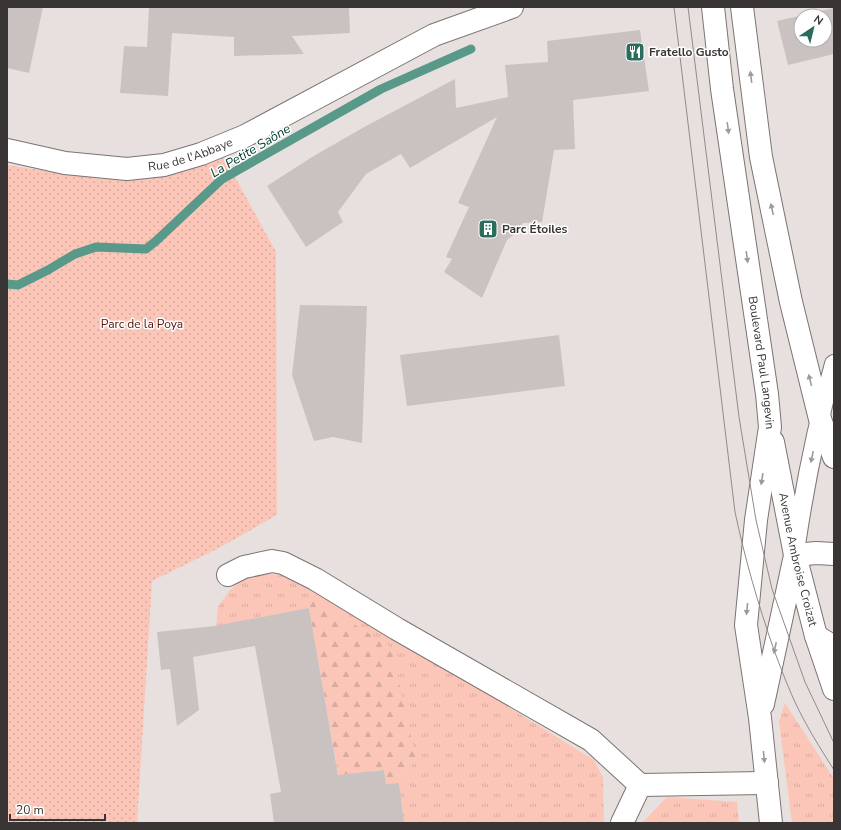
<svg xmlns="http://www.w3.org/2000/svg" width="841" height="830" font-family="'Nunito Sans',sans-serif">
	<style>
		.grass { fill: url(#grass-tufts) }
		.forest { fill: url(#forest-firs) }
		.park { fill: url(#park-dots) }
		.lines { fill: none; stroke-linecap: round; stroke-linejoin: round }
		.stream { stroke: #589989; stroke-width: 9 }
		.building { fill: #cac2c0; fill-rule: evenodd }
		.lane-casing { stroke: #7a7472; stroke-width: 20 }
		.street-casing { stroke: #7a7472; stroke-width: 24 }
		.secondary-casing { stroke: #7a7472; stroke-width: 24 }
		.lane { stroke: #fff; stroke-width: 18 }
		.street { stroke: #fff; stroke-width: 22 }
		.secondary { stroke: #fff; stroke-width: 22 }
		.tram { stroke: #908b89; stroke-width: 1 }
		.oneway { fill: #9c9a9a }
		.labels { text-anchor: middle; stroke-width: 3; stroke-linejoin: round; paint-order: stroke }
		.poi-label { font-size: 12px; font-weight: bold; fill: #383534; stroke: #fff; text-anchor: start }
		.street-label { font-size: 12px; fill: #383534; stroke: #fff }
		.park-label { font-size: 12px; fill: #551001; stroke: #fff }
		.water-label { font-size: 13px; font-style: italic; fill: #024034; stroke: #fff }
	</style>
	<defs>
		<pattern id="grass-tufts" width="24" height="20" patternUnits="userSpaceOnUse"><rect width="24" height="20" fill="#fbc6b8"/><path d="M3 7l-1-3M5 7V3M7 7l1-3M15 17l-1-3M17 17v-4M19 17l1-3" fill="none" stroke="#d8ab9f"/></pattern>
		<pattern id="forest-firs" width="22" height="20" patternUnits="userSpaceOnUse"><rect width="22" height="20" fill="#fbc6b8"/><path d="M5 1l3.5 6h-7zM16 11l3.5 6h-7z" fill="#d8ab9f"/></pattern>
		<pattern id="park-dots" width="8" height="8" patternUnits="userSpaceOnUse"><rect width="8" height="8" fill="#fbc6b8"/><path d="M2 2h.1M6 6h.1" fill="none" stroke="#d8ab9f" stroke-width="1.8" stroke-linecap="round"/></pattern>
	</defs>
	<rect width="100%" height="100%" fill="#e8e0de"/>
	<g class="grass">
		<polygon points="261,574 291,575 323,592 594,760 603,778 604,823 404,823 399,783 416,759 309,608 216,626 218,607 229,591 242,579"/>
		<polygon points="785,703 834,779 834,823 792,823 779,721"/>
		<polygon points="667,797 737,802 739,823 642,823"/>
	</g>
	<polygon class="forest" points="314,600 391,647 416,759 399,783 386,784 384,770 370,771 372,786 339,779 309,608"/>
	<polygon class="park" points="223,155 276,252 277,515 219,548 152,581 137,823 7,823 7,165 100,179 159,177"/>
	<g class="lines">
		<polyline class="stream" points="7,284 18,285 48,270 75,254 96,247 146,249 156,241 222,179 381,89 471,49"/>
	</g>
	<g class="building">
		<polygon points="7,7 43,7 29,73 7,68"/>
		<polygon points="149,7 349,7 350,33 292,36 304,54 234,56 234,37 172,33 168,96 120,93 124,46 147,47"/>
		<path d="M834,8v46l-46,11 -11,-44zM801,16h24v24h-24z"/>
		<polygon points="640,30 649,91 573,100 575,149 554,150 542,222 523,223 516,233 507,240 482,298 444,272 452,259 446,257 469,207 458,203 497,117 410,168 401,154 366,174 338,212 343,222 306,247 267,186 312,157 366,126 455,79 456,108 508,97 505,65 548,62 547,41"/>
		<polygon points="300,305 367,306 362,443 333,437 314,441 292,375"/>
		<polygon points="559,335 565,386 407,406 400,355"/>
		<polygon points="309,608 338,775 384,770 386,784 399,783 404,823 274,823 270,794 281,792 255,646 193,657 199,710 177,726 170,669 161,670 157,632 214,626"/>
	</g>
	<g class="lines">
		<g class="lane-casing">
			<path id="lane" d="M796,545c9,-61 21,-121 38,-181"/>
		</g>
		<g class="street-casing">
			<g id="street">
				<path id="s1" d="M7,150l58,13 62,6 37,-4 37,-11 44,-18 189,-101 78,-28"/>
				<polyline points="228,575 244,567 272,561 283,563 315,579 397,629 591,740 640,785"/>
				<polyline points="816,636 834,647"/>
				<polyline points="622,823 640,785 767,783"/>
			</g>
		</g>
		<g class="secondary-casing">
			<g id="secondary">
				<path id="s2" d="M713,7l9,82 45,305 3,33 -14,93 -10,105 14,93 11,105"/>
				<polyline points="742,7 761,157 791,302 820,419 834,457"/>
				<path id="s3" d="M773,442l22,113 21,81 18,53"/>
				<polyline points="795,555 816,553 834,554"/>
				<polyline points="763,704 794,560"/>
			</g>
		</g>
		<use href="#lane" class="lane"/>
		<use href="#street" class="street"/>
		<use href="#secondary" class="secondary"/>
		<g class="tram">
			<path d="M674,7l61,505c10,47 23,92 39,138 9,24 18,48 30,70 9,17 20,34 30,50"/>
			<polyline points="688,7 739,417 756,520 772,589 805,682 834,743"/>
		</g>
	</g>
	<defs><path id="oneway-solid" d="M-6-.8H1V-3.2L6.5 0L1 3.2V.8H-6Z"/></defs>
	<g class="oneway">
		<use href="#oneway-solid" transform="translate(751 77) rotate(-97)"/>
		<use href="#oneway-solid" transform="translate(728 128) rotate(82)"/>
		<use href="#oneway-solid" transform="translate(772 209) rotate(-102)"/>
		<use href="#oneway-solid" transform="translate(747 257) rotate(82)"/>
		<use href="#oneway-solid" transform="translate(810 380) rotate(-104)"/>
		<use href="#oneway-solid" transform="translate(812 457) rotate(102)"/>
		<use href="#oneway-solid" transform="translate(762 479) rotate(99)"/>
		<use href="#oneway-solid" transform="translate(747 609) rotate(96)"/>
		<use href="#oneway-solid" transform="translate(775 648) rotate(102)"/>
		<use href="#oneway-solid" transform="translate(764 757) rotate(84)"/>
	</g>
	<defs>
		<g id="restaurant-square" transform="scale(1)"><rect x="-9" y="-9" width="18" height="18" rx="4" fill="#2a6d5d" stroke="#fff"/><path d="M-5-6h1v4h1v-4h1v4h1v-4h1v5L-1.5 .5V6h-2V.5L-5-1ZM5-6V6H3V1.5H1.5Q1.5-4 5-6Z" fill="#fff"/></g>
		<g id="building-square" transform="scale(1)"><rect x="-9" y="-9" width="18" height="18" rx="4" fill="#2a6d5d" stroke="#fff"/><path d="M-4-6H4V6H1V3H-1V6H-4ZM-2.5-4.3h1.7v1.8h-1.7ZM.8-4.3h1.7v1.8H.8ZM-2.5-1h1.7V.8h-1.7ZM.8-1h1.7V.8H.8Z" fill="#fff"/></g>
	</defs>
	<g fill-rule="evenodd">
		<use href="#restaurant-square" x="635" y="52"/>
		<use href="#building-square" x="488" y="229"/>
	</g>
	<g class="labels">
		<g class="poi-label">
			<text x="649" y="56">Fratello Gusto</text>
			<text x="502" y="233">Parc Étoiles</text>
		</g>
		<g class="street-label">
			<text dy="4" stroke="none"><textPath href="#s1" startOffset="187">Rue de l'Abbaye</textPath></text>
			<text dy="4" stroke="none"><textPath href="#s2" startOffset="359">Boulevard Paul Langevin</textPath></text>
			<text dy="4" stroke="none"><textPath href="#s3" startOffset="120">Avenue Ambroise Croizat</textPath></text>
		</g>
		<g class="park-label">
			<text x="142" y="328">Parc de la Poya</text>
		</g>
		<g class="water-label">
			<text transform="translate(250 150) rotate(-31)" y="5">La Petite Saône</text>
		</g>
	</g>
	<rect width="841" height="830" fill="none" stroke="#383534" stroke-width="16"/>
	<g transform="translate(813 28) rotate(35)"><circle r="19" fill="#ffffff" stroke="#afaeae"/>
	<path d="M0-3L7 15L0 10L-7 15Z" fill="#2a6d5d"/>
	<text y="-6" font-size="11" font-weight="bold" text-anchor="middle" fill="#383534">N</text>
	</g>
	<path d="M10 814v6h95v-6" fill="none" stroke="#383534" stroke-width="2"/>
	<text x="16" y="814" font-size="12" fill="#383534" stroke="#ffffff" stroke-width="3" paint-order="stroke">20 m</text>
</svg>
